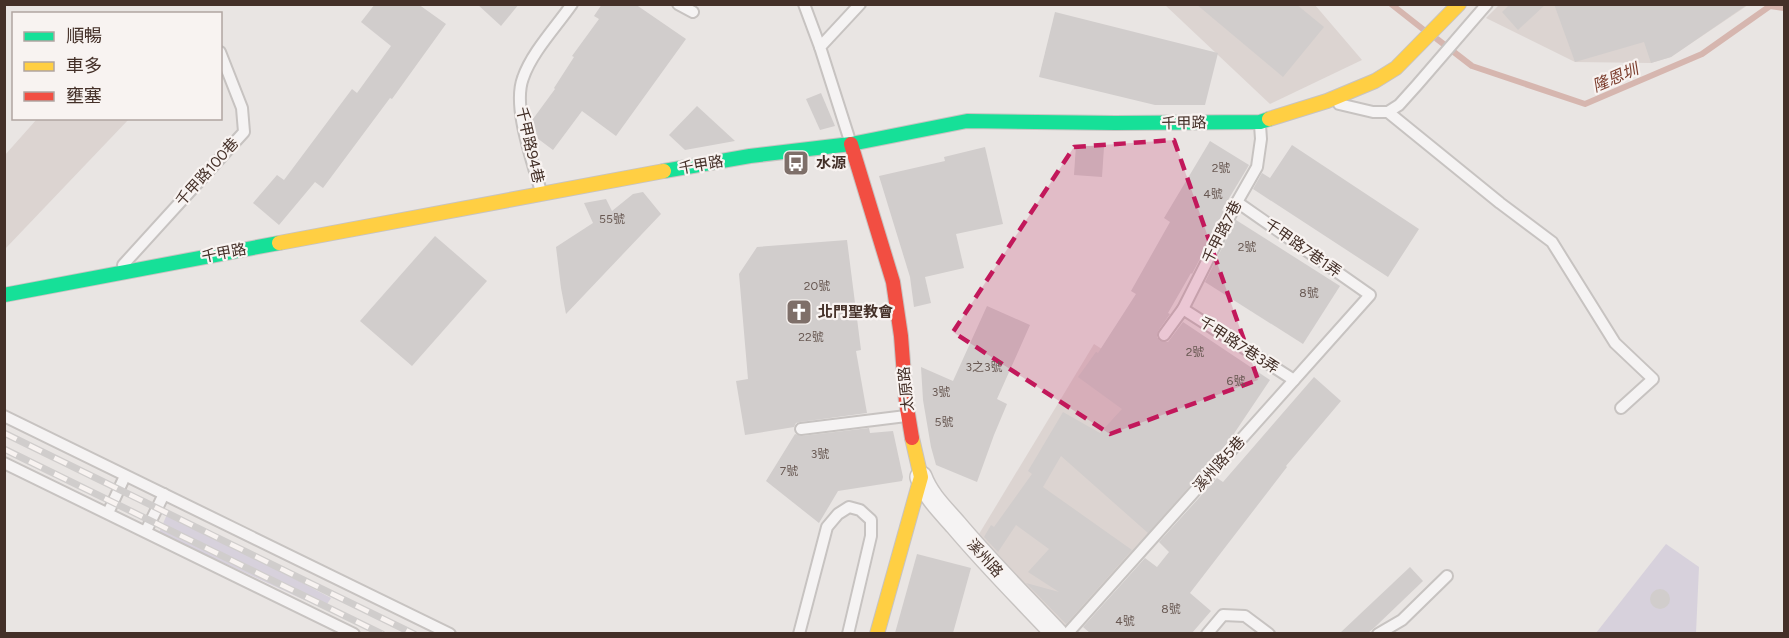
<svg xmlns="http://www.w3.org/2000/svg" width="1789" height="638" font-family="Figtree,'Noto Sans TC',sans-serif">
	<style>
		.built { fill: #dcd4d1 }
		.green { fill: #d7d1dc }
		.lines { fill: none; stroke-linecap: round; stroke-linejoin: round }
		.stream { stroke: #d6b6af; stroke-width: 6 }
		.building { fill: #d1cdcc }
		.lane-casing { stroke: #c7c3c1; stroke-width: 14 }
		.street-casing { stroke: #c7c3c1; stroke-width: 24 }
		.fast-casing { stroke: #c7c3c1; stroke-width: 16 }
		.slow-casing { stroke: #c7c3c1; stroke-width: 16 }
		.jam-casing { stroke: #c7c3c1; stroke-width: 16 }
		.lane { stroke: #f5f3f3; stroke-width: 10 }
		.street { stroke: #f5f3f3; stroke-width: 21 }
		.fast { stroke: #16e098; stroke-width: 14 }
		.slow { stroke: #ffcf43; stroke-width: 14 }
		.jam { stroke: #f24e42; stroke-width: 14 }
		.rail-casing { stroke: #d0cdcc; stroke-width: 7 }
		.rail { stroke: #f8f3f1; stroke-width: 4.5; stroke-dasharray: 14; stroke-linecap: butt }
		.marked { fill: #c2185b; fill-opacity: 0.2; stroke: #c2185b; stroke-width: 4.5; stroke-dasharray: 12 8; stroke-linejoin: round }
		.labels { text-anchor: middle; stroke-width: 4.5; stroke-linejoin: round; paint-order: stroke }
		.number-label { font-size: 12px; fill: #685852 }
		.street-label { font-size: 15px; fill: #443028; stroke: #f8f3f1 }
		.poi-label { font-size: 15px; font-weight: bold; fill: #443028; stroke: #f8f3f1; text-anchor: start }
		.water-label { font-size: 16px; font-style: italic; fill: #7c3e2e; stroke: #f8f3f1 }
	</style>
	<rect width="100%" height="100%" fill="#e9e5e3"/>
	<g class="built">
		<polygon points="1165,5 1315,5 1362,60 1270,104"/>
		<polygon points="1499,5 1748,5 1671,57 1651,63 1575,62 1486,18"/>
		<polygon points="37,119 129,119 5,249 5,155"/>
		<polygon points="1094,344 1236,435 1068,630 976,539"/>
	</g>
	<g class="green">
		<polygon points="168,512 331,598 324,609 159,533"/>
		<polygon points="1666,544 1699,567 1696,633 1596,633"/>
	</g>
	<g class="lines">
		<g class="stream">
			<polyline points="1391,4 1424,30"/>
			<polyline points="1437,39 1472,66 1585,104 1702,54 1770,6 1784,8"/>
		</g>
	</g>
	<g class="building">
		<polygon points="375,4 418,4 446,24 392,99 390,98 323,188 315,182 279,225 253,203 277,175 284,180 352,89 357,93 391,46 361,22"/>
		<polygon points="477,4 519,4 501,26"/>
		<polygon points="602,4 635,4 686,39 616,136 582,111 553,150 533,135 530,123 555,89 554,88 574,57 572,56 599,19 594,16"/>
		<polygon points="1196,4 1296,4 1324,27 1283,77"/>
		<polygon points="1510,4 1546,4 1518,30 1502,12"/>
		<polygon points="1554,4 1748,4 1671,57 1651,63 1644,42 1575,62"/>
		<polygon points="1055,12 1218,53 1205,105 1155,105 1039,77"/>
		<polygon points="821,93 835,126 820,130 806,99"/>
		<polygon points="697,106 735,141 685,150 669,135"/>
		<polygon points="1210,141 1249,165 1222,210 1224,212 1192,274 1191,273 1168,313 1170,314 1158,331 1157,337 1160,341 1168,342 1183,322 1270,380 1227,444 1148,533 1061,456 1043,487 1132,550 1066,624 1026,583 1059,592 1028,572 1049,549 1016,525 998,552 984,537 991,525 994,527 1032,474 1028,471 1063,412 1100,433 1122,409 1078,377 1096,352 1098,353 1136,294 1131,291 1170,222 1164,218"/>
		<polygon points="1076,145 1104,147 1102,177 1074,175"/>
		<polygon points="1292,145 1419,229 1388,277 1253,189 1262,173 1270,178"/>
		<polygon points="985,147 1003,224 956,234 964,268 925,277 931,303 914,307 910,277 879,176 945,161 944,157"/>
		<polygon points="643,192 661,214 566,314 561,288 556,247 593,223 584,203 606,199 612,211 633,194"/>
		<polygon points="1236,220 1340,286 1303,344 1205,282"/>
		<polygon points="435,236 487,281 412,366 360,321"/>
		<polygon points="847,240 861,350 856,351 867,413 800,422 796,423 794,427 745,435 736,381 748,379 739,274 757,247"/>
		<polygon points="987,306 1030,325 997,399 1007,404 994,435 977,482 936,465 931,447 923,400 921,367 953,381"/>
		<polygon points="1314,377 1341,401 1286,466 1287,467 1190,593 1211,611 1192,633 1090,633 1083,627 1145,558 1157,567 1169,552 1159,542 1217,478 1223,482"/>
		<polygon points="869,428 870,433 893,431 903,477 902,481 838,491 819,523 766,481 795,434 802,436"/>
		<polygon points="917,554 971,568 953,633 895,633"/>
		<polygon points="1410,567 1423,581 1375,627 1368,633 1340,633"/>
		<circle cx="1660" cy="599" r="10"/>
	</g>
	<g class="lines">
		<g class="lane-casing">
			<g id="lane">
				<polyline points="678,4 693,12"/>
				<polyline points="804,4 820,47"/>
				<polyline points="1339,104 1373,112 1388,112 1399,105 1417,85 1487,4"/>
				<polyline points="1388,112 1500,203 1552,242 1615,343 1653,379 1621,408"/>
				<polyline points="850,141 820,47 860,4"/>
				<path d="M541,192c-8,-30 -29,-85 -18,-114 9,-26 33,-51 49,-74"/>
				<polyline points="123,265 244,132 242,108 220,52"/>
				<polyline points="1183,309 1294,380"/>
				<polyline points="1164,335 1183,309 1237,202 1257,167 1261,139 1260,125"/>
				<polyline points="4,416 450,634"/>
				<polyline points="801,429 906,416"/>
				<polyline points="4,463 354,634"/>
				<polyline points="108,513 125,476"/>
				<polyline points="146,531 164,494"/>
				<polyline points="799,634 827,527 838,514 849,507 860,510 871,520 871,536 848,634"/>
				<polyline points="1067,634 1370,295 1237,202"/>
				<polyline points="1207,634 1223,615 1245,616 1269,634"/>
				<polyline points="1378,634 1402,620 1447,576"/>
			</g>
		</g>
		<g class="street-casing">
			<path id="street" d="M921,477c7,19 22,33 35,48 32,38 67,73 101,109"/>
		</g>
		<g class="fast-casing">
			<g id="fast">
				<polyline points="664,171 750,156 851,144 967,121 1115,123 1260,122 1269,119"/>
				<polyline points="4,295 279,243"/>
			</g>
		</g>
		<g class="slow-casing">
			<g id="slow">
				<polyline points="1269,119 1327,101 1375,81 1396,68 1459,4"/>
				<polyline points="279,243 664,171"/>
				<polyline points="877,634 921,477 912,438"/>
			</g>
		</g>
		<g class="jam-casing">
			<polyline id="jam" points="851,144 893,282 901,336 906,402 912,438"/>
		</g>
		<use href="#lane" class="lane"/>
		<use href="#street" class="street"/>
		<use href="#fast" class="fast"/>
		<use href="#slow" class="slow"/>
		<use href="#jam" class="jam"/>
		<g class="rail-casing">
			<g id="rail">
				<polyline points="4,433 414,634"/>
				<polyline points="4,449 382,634"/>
			</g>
		</g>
		<use href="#rail" class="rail"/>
	</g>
	<path class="marked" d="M1174,140l84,240 -148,54 -157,-102 121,-185z"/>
	<defs>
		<g id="bus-square" transform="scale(1.35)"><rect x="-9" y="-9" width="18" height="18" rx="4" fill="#7e6f69" stroke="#f8f3f1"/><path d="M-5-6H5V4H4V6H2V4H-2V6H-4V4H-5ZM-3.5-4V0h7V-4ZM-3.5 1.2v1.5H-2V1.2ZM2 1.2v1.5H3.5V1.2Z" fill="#fff"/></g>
		<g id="church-square" transform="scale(1.35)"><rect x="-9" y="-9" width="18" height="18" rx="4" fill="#7e6f69" stroke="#f8f3f1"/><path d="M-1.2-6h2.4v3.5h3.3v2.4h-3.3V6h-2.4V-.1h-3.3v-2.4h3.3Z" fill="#fff"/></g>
	</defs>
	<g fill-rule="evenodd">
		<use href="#bus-square" x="796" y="163"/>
		<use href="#church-square" x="799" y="312"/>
	</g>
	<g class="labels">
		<g class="number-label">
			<text x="1221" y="172">2號</text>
			<text x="1213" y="198">4號</text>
			<text x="612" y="223">55號</text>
			<text x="1247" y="251">2號</text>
			<text x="817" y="290">20號</text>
			<text x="1309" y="297">8號</text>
			<text x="811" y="341">22號</text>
			<text x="1195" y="356">2號</text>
			<text x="984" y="371">3之3號</text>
			<text x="1236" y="385">6號</text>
			<text x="941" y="396">3號</text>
			<text x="944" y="426">5號</text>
			<text x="820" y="458">3號</text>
			<text x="789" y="475">7號</text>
			<text x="1171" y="613">8號</text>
			<text x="1125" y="625">4號</text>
		</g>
		<g class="street-label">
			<text transform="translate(1184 123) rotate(-1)" y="5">千甲路</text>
			<text transform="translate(530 145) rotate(77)" y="5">千甲路94巷</text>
			<text transform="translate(701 165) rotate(-10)" y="5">千甲路</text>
			<text transform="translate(207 172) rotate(-48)" y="5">千甲路100巷</text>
			<text transform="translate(1222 232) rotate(-63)" y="5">千甲路7巷</text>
			<text transform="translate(1303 248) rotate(35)" y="5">千甲路7巷1弄</text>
			<text transform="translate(224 253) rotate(-11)" y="5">千甲路</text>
			<text transform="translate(1239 345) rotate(33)" y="5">千甲路7巷3弄</text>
			<text transform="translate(906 389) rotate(-96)" y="5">太原路</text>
			<text transform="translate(1219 464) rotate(-48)" y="5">溪州路5巷</text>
			<text transform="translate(985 558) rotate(48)" y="5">溪州路</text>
		</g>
		<g class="poi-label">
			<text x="816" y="168">水源</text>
			<text x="818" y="317">北門聖教會</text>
		</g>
		<g class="water-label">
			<text transform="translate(1615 77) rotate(-23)" y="6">隆恩圳</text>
		</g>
	</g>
	<rect width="1789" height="638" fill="none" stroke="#443028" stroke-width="12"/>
	<rect x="12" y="12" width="210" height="108" fill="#f8f3f1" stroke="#b0a5a1" stroke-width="1.5"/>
	<rect x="24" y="32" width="30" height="9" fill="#16e098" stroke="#b0a5a1" stroke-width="1.5"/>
	<text x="66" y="42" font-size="18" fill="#443028">順暢</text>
	<rect x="24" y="62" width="30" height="9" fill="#ffcf43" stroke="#b0a5a1" stroke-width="1.5"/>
	<text x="66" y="72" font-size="18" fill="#443028">車多</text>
	<rect x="24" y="92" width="30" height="9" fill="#f24e42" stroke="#b0a5a1" stroke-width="1.5"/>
	<text x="66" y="102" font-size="18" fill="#443028">壅塞</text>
</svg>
